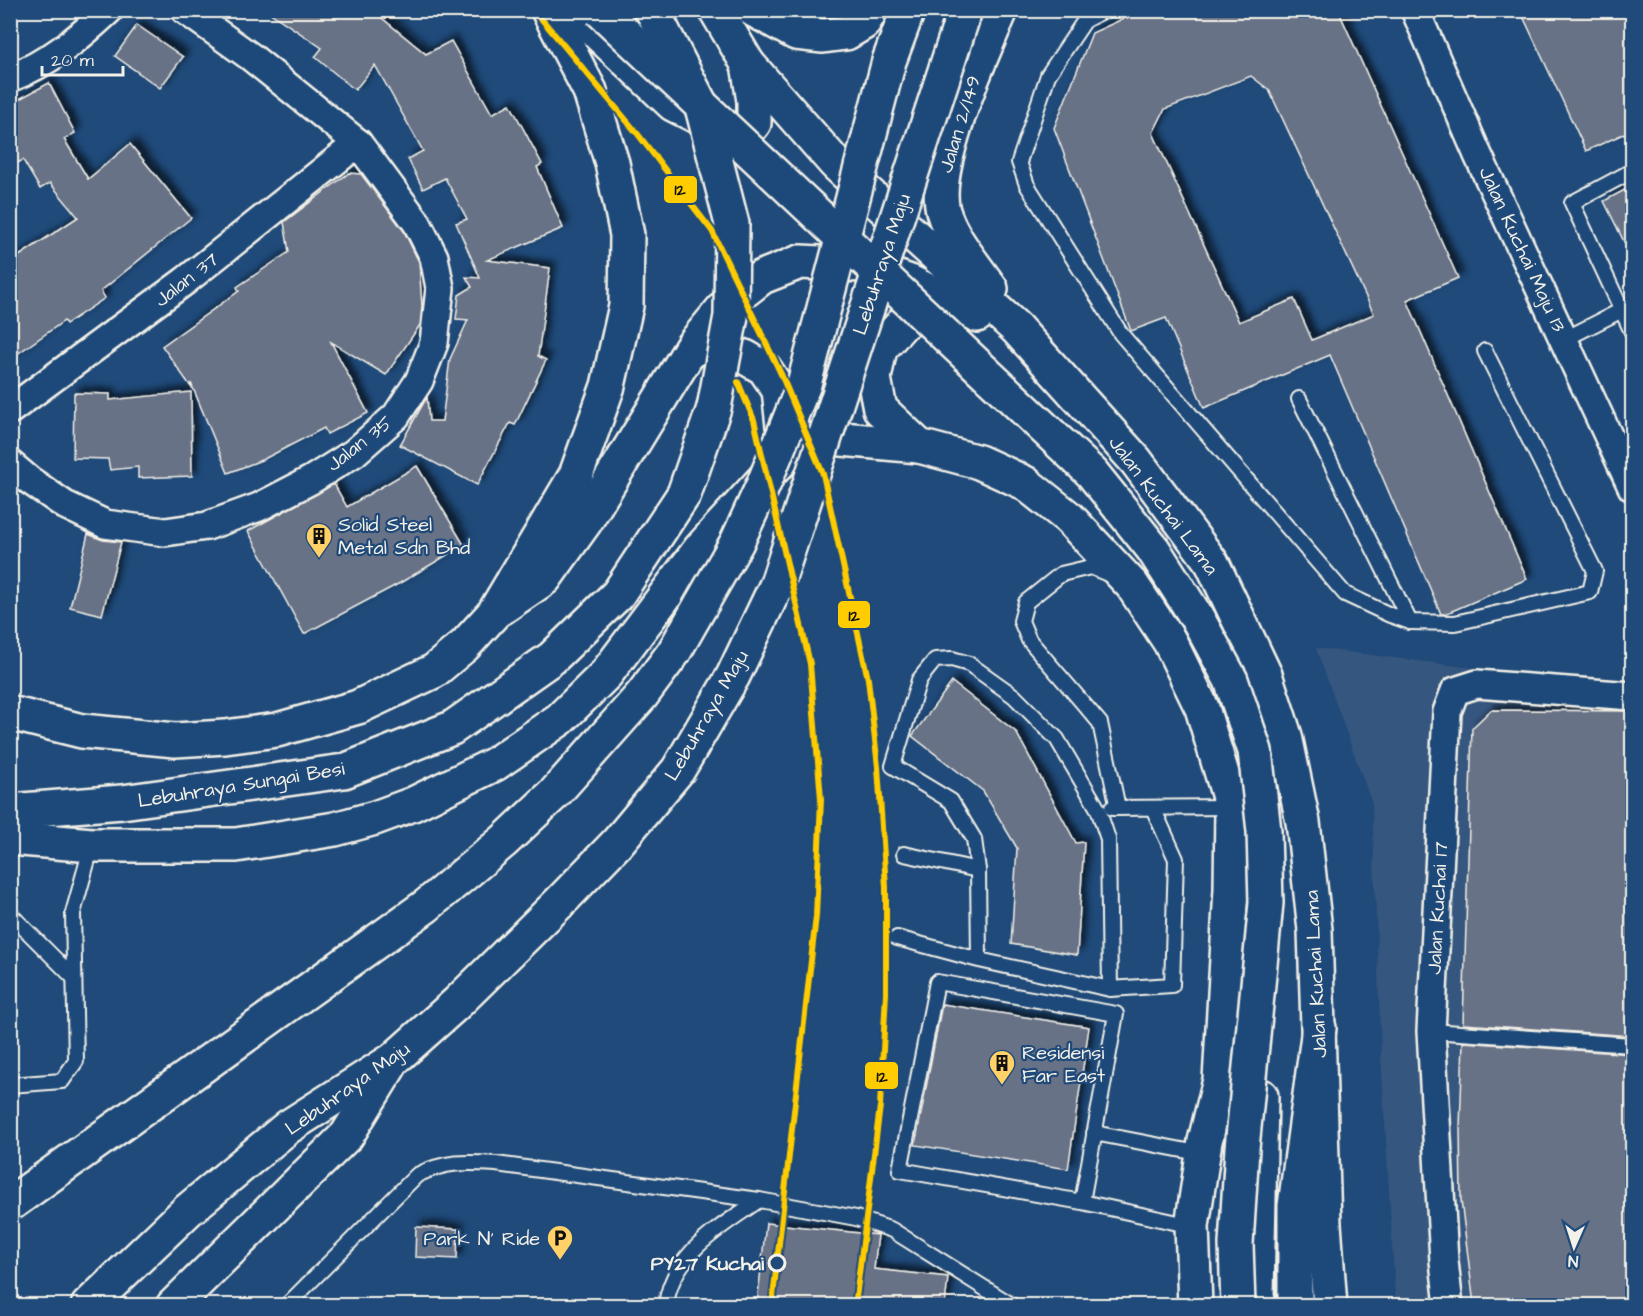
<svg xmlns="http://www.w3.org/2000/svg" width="1643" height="1316" font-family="'Architects Daughter',sans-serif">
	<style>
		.built { fill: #35567e }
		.building { fill: #687287; stroke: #f4f1e8; stroke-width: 1.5; fill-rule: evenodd; filter: url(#shadow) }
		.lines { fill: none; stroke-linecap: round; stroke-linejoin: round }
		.lane-casing { stroke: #f4f1e8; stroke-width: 18 }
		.street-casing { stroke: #f4f1e8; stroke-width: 32 }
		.secondary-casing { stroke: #f4f1e8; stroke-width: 38 }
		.highway-casing { stroke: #f4f1e8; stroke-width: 38 }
		.lane { stroke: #1f4a7a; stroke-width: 14 }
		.street { stroke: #1f4a7a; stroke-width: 27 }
		.secondary { stroke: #1f4a7a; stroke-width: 33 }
		.highway { stroke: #1f4a7a; stroke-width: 33 }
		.highway-bridge-casing { stroke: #f4f1e8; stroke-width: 38; stroke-linecap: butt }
		.highway-bridge { stroke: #1f4a7a; stroke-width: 33 }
		.metro-1-casing { stroke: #1f4a7a; stroke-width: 10 }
		.metro-1 { stroke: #fc0; stroke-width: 6 }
		.stop-dot { fill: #1f4a7a; stroke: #f4f1e8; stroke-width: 3 }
		.labels { text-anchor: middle; stroke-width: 4.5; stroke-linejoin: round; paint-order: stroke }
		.street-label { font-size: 20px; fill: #f4f1e8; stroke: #1f4a7a }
		.poi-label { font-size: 20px; fill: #f4f1e8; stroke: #1f4a7a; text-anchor: start }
		.stop-label { font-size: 20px; font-weight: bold; fill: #f4f1e8; stroke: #1f4a7a; text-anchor: end }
		.line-badge { stroke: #1f4a7a; stroke-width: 2 }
		.pale-badge-label { font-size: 16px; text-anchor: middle; font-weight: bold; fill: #111 }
	</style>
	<defs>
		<filter id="shadow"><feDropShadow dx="5.5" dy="-5.5" stdDeviation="3" flood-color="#0009"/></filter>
	</defs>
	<rect width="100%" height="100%" fill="#1f4a7a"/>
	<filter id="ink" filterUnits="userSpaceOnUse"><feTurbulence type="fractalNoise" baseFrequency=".0167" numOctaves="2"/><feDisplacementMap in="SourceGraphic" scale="12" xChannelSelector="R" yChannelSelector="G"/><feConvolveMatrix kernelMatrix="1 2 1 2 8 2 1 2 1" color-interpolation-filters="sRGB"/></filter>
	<g filter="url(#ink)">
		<polygon class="built" points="1316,648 1632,688 1632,1305 1397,1305 1395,1295 1381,1056 1372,804"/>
		<g class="building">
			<polygon points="266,10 372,10 426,54 451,41 492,114 510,104 542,164 537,167 563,228 487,260 550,268 538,356 546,360 515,425 510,423 477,485 400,445 427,397 429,421 442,421 450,359 468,320 456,319 459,295 472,287 466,277 480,278 456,223 467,219 445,178 423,189 408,159 423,151 375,65 355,90 315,57 322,48"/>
			<path d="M1142,10h191l7,4 118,264 -51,22 120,279 -82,35h-4l-111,-259 -126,53 -38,-90 -35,13 -77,-203 38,-95zM1251,76l18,14 105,224 -62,26 -18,-41 -55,23 -86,-189 12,-24z"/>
			<polygon points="1520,10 1632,10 1632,130 1586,151"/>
			<polygon points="137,25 183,57 160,88 115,56"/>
			<polygon points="49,83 75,133 64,139 88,179 130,144 191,218 101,291 105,298 66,324 64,321 10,359 10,262 78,217 50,183 40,189 23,160 10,167 10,104"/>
			<polygon points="349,173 361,174 404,231 419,262 422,306 420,325 386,375 331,342 368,413 327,434 324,428 264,459 228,473 191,383 191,387 162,346 239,291 237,287 289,252 284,222"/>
			<polygon points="1632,186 1632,258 1604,201"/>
			<polygon points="191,392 192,476 138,478 138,467 110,470 108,459 73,458 74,393 110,394 110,400"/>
			<polygon points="417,466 464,545 400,583 304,634 248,531 334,484 347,507"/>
			<polygon points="88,534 103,540 121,542 102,615 70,607"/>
			<polygon points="952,682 1016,732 1076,843 1084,842 1077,955 1011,944 1017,848 983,791 912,736"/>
			<polygon points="1491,710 1632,711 1632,1036 1463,1024 1472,728"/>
			<polygon points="942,1004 1089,1027 1068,1169 915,1145"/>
			<polygon points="1463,1042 1632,1054 1632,1305 1474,1305 1461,1200 1460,1127"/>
			<polygon points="766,1223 878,1235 874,1269 948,1277 945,1305 757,1305"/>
			<polygon points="416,1227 458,1229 457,1259 415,1257"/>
		</g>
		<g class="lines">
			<g class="lane-casing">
				<g id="lane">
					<polyline points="1105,10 1085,20 1048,75 1019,162 1027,185 1121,334 1345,594 1390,615 1410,622 1455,623 1590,592 1595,571 1485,351"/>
					<polyline points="1632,171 1572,203 1632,332"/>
					<polyline points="1565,339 1632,305"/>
					<polyline points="1299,399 1410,622"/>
					<polyline points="1108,574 1091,567 1061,574 1026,602 1021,621 1029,640 1100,723 1118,808"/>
					<polyline points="1112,808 1232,807"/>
					<polyline points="904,854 978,870"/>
					<polyline points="10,914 74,978"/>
					<polyline points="897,938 979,960 1110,989 1108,839 1098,809 1057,739 1014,696 969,664 952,659 935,660 919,680 893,766 951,801 974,839 978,870 979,960"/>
					<polyline points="1110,989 1172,985 1176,859 1153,808"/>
					<polyline points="1431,1031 1632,1045"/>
					<polyline points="10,1085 62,1081 76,1061 73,913 92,845"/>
					<polyline points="1094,1133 1203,1154"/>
					<polyline points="1082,1202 1116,1014 937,982 900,1170 1082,1202 1192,1226"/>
					<path d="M286,1306l131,-131c29,-14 48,-13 79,-11l263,36 97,18 36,12 121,76"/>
					<path d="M666,1306c5,-52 55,-79 93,-106"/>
				</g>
			</g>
			<g class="street-casing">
				<g id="street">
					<polyline points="1415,10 1477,153 1632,487"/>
					<path d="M10,78c39,-15 69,-40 99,-68"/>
					<polyline points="10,410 185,281 358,143"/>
					<polyline points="10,464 29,480 65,505 105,524 165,532 207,526 259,507 311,480 354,453 396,416 419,381 434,343 440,288 434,257 417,223 358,143 251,57 185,10"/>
					<polyline points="1449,1306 1444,1261 1431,1031 1447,712 1455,691 1477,684 1632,696"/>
				</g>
			</g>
			<g class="secondary-casing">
				<g id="secondary">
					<polyline points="838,166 1016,328 1136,461 1212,563 1265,675 1285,736 1303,822 1315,930 1324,1224 1330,1306"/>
					<path d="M991,289c-16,-24 -40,-50 -48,-78 -12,-46 39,-156 58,-201"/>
					<polyline points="950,313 931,311 904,322 880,349 874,378 880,409 919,446 979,462 1025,483 1069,518 1132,585 1170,642 1202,708 1232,807 1231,889 1220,1080 1205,1141 1192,1226 1195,1306"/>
					<polyline points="1259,1306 1257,1295 1261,1096"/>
				</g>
			</g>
			<g class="highway-casing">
				<g id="highway">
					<polyline points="573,10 673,104 726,131 744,135 754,123 754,101 748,64"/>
					<polyline points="716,10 748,64 835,163"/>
					<polyline points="754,10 796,33 823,36 846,33 863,23 871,10"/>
					<polyline points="698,346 745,357 764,368 779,390 785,444"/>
					<polyline points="501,608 545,578 585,522 693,345 726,305 762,277 800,262 862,265 910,282 977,315"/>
					<polyline points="10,713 82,731 175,740 225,737 277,730 358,707 434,671 465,645 494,613 576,475 608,386 626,306 627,235 612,163 590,91 548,10"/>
					<polyline points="10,811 122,802 344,771 452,728 552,658 618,594 684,494 714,408"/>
					<polyline points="10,838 92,845 236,845 335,829 375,818 413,804 495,764 560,719 606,674 701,548 786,455 820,437 919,446"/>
					<polyline points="88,1306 187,1211 288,1127 393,1060 457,1003 559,903"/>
					<polyline points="173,1306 347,1135 390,1065"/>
					<polyline points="1295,1306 1295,1206 1319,1028"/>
				</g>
			</g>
			<use href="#lane" class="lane"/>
			<use href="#street" class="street"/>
			<use href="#secondary" class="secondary"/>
			<use href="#highway" class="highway"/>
			<g class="highway-bridge-casing">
				<g id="highway-bridge">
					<polyline points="600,10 1092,473 1153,549 1199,621 1231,680 1255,751 1264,831 1266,903 1242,1148 1236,1244 1238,1306"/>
					<polyline points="652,10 702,107 732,224 731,316 714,408"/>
					<polyline points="559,903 617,843 678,770 733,676 777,584 965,10"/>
					<polyline points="10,1204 426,906 504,841 554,794 642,695 674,652 737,542 764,483 804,384 889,61 908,10"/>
				</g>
			</g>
			<use href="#highway-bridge" class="highway-bridge"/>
			<g class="metro-1-casing">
				<g id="metro-1">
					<polyline points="534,10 637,133 712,231 781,374 823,474 868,679 878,767 886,887 886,993 880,1106 855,1306"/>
					<polyline points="738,382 754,420 810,664 821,799 816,916 772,1306"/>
				</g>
			</g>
			<use href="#metro-1" class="metro-1"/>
		</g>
	</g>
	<defs>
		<g id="building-pin" transform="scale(1.35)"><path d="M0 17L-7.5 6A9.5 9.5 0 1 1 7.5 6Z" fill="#ffd166" stroke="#1f4a7a"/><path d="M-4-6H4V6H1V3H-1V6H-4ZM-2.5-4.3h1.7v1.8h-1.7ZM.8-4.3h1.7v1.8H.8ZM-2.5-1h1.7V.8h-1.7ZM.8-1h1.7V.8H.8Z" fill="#111"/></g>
		<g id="parking-pin" transform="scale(1.35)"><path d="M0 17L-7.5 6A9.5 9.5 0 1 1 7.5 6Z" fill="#ffd166" stroke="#1f4a7a"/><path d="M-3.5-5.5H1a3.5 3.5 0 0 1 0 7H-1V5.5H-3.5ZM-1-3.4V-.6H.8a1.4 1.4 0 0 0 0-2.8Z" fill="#111"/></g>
	</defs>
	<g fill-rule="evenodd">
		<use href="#building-pin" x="319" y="536"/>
		<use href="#building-pin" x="1002" y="1063"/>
		<use href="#parking-pin" x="560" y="1238"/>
	</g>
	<circle class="stop-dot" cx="777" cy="1263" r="8"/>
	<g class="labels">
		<g class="street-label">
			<text transform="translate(959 124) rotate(-73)" y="7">Jalan 2/149</text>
			<text transform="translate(1523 249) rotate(65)" y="7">Jalan Kuchai Maju 13</text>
			<text transform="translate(881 264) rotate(-72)" y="7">Lebuhraya Maju</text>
			<text transform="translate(186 279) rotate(-38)" y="7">Jalan 37</text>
			<text transform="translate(359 443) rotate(-38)" y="7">Jalan 35</text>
			<text transform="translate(1164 505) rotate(53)" y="7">Jalan Kuchai Lama</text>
			<text transform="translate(706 715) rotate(-60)" y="7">Lebuhraya Maju</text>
			<text transform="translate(241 784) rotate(-9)" y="7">Lebuhraya Sungai Besi</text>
			<text transform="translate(1437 908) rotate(-87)" y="7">Jalan Kuchai 17</text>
			<text transform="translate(1315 974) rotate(-93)" y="7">Jalan Kuchai Lama</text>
			<text transform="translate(347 1088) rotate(-35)" y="7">Lebuhraya Maju</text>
		</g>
		<g class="poi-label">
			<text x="338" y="531">Solid Steel<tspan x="338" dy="23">Metal Sdn Bhd</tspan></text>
			<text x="1022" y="1059">Residensi<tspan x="1022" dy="23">Far East</tspan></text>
			<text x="540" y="1245" text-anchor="end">Park N' Ride</text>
		</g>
		<g class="stop-label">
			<text x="764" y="1270">PY27 Kuchai</text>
		</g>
	</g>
	<g class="line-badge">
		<rect x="663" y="175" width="35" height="29" rx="6" fill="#fc0"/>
		<rect x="837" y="600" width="34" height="29" rx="6" fill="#fc0"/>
		<rect x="864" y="1061" width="35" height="29" rx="6" fill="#fc0"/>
	</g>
	<g class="pale-badge-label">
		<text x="680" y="195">12</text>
		<text x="854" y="621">12</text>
		<text x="882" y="1082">12</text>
	</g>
	<rect width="1643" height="1316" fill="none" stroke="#1f4a7a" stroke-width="36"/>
	<rect x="18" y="18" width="1607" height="1280" fill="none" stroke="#f4f1e8" stroke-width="2" filter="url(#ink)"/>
	<g transform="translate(1574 1247) rotate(183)" stroke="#1f4a7a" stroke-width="4.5" paint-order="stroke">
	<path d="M0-4.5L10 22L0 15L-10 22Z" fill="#f4f1e8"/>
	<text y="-9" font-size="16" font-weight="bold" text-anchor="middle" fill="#f4f1e8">N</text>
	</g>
	<path d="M42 66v9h81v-9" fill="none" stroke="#f4f1e8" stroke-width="3"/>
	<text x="51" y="66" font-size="18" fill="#f4f1e8" stroke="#1f4a7a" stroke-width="4.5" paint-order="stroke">20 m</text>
</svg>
